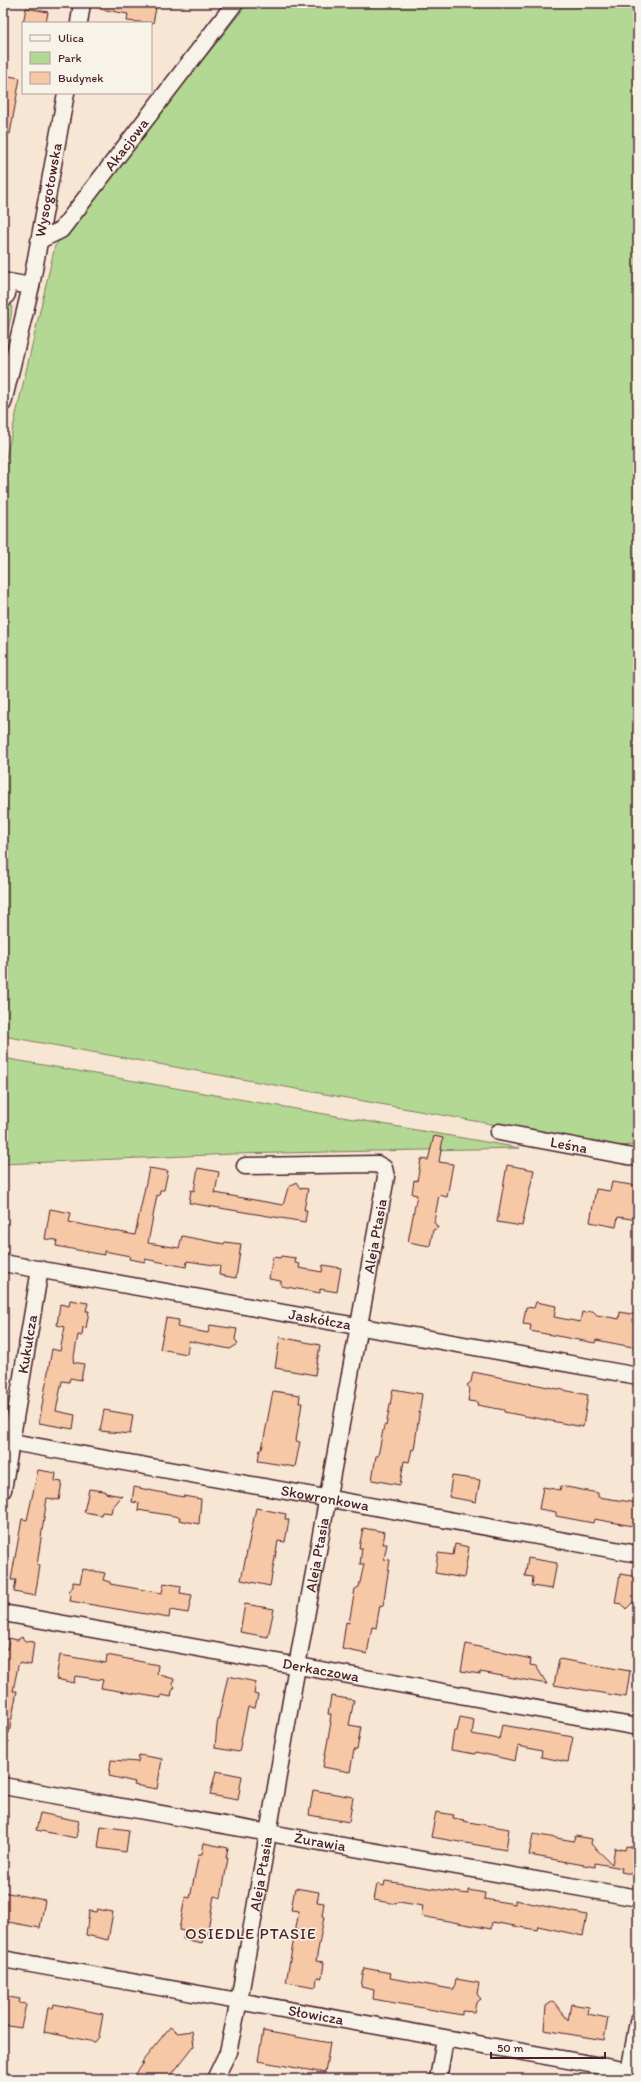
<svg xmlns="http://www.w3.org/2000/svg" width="641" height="2082" font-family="Itim,sans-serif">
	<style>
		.green { fill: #b3d893; stroke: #7e7c5f }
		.building { fill: #f7c8a6; stroke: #4a1f2b }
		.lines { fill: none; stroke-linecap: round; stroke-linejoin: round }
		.minor-casing { stroke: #4a1f2b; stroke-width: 19 }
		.minor { stroke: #f7f3e8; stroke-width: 16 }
		.labels { text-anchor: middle; stroke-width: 3; stroke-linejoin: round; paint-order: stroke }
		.street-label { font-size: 15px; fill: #4a1f2b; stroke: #f7f3e8 }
		.neighbourhood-label { font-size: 16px; letter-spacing: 1px; fill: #4a1f2b; stroke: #f7f3e8 }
	</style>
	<rect width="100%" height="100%" fill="#f7e6d4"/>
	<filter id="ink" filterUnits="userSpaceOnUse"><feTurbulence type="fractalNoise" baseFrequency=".025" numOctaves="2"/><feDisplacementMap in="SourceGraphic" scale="8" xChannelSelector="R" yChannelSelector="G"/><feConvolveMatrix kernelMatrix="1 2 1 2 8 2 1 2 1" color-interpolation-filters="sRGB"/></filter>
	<g filter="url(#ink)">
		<g class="green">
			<polygon points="248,3 638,3 638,1145 613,1146 3,1036 3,506 7,489 3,491 3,471 55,246"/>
			<path d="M10,300c6,8 -5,38 -7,48v-39z"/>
			<polygon points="3,1058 520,1148 233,1154 3,1164"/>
		</g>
		<g class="building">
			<polygon points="101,3 157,3 153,23 127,21 128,14 100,9"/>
			<polygon points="26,8 48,12 46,23 23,23"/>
			<polygon points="3,75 20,78 10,134 3,134"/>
			<polygon points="434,1136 443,1138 439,1162 453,1164 447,1197 439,1195 434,1222 438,1228 433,1230 430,1246 408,1242 417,1195 412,1194 414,1180 417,1181 421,1159 428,1160"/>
			<polygon points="507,1165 534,1170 522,1226 497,1222"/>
			<polygon points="149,1168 168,1171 164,1190 160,1190 159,1196 157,1195 148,1243 179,1248 182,1236 224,1244 225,1242 241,1244 236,1278 219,1275 220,1266 187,1261 186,1267 145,1259 145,1262 129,1259 130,1256 104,1251 104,1255 56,1246 57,1240 45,1239 50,1209 71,1213 69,1222 135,1235"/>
			<polygon points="198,1168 219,1172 215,1193 283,1205 288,1188 296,1182 300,1188 308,1189 304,1210 307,1210 305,1222 189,1203 191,1190 194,1191"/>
			<polygon points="612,1182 638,1186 638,1220 618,1217 616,1227 590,1222 596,1189 610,1191"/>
			<polygon points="281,1256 296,1258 295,1263 300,1264 299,1268 322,1272 323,1265 341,1268 337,1292 320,1289 320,1293 281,1286 281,1281 269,1279 273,1257 280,1258"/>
			<polygon points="70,1300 88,1303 86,1311 89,1311 86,1328 83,1327 82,1336 78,1335 73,1362 84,1364 81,1380 70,1378 69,1382 62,1381 56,1411 75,1415 73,1429 39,1423 52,1349 60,1351 65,1327 57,1325 60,1304 69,1306"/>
			<polygon points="536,1302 556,1306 554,1317 580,1322 582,1312 585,1313 589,1311 593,1311 597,1315 619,1319 620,1312 637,1315 638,1348 596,1340 595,1343 530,1331 531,1325 523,1324 526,1307 534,1308"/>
			<polygon points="166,1318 179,1320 177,1327 208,1333 210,1325 237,1329 235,1339 238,1344 230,1349 189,1341 187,1354 160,1349"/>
			<polygon points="280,1337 320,1345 315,1375 275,1368"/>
			<polygon points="473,1372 588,1395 583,1427 504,1412 504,1410 477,1405 478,1402 468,1401 470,1389 467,1385 471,1382"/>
			<polygon points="393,1389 422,1394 414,1450 412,1449 409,1462 404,1461 400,1485 372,1480 376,1456 378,1456 384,1425 386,1426"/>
			<polygon points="273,1391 300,1395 299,1403 302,1403 296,1441 300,1442 295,1467 258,1461 260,1449 262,1449"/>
			<polygon points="104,1410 133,1415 130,1434 100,1431"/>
			<polygon points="38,1470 56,1473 55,1481 62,1482 59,1500 47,1498 37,1565 40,1566 35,1596 14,1592 16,1580 11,1580 22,1519 27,1520"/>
			<polygon points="452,1476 480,1480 476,1502 449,1497"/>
			<polygon points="561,1486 598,1493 598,1497 638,1503 638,1527 594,1519 593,1523 556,1516 556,1512 539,1509 543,1487 560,1490"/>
			<polygon points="134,1487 183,1497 183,1496 201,1499 199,1524 179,1520 180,1517 138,1510 139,1503 132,1502"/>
			<polygon points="89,1489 105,1491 105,1493 122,1496 112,1508 111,1513 102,1512 101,1515 84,1512"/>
			<polygon points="256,1508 286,1514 285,1519 289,1520 285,1542 278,1541 270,1586 241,1580"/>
			<polygon points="363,1528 385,1532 383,1544 387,1544 384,1559 390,1560 383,1606 380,1605 376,1628 372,1627 367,1654 342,1649 346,1622 349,1623 355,1589 359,1587 364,1564 360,1564 362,1548 359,1548"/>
			<polygon points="455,1544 469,1547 464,1578 435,1573 438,1553 453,1555"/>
			<polygon points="528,1558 557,1563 552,1589 532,1586 533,1577 525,1576"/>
			<polygon points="83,1569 105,1573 103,1580 110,1582 110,1584 162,1593 164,1583 181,1586 180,1593 192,1595 188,1613 170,1610 169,1618 70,1601 71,1596 68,1591 73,1587 73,1582 80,1583"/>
			<polygon points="620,1574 638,1577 638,1603 633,1602 626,1609 622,1604 615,1603"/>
			<polygon points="245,1604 274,1609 268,1637 240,1632"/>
			<polygon points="22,1637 25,1641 34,1642 31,1665 19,1663 18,1666 13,1691 17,1691 9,1733 3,1732 3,1649 7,1649 9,1638 17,1640"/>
			<polygon points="466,1644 531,1659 530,1665 536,1666 547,1684 480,1672 480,1674 461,1671"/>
			<polygon points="60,1655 106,1663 107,1655 158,1665 157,1674 174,1679 173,1684 175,1687 172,1691 171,1697 161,1695 161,1698 101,1688 103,1680 75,1676 74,1683 56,1679"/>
			<polygon points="559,1659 630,1671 626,1697 554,1685"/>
			<polygon points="228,1676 256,1682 254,1694 258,1695 255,1708 248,1707 239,1752 215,1748 217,1725"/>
			<polygon points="331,1696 354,1700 349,1725 361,1727 357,1750 354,1750 350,1772 323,1767 331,1722 330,1722 331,1714 328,1714"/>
			<polygon points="460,1717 474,1720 472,1734 499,1739 502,1725 573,1737 568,1762 541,1757 542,1751 518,1746 515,1761 476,1752 475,1754 451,1750 454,1731 457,1731"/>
			<polygon points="139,1755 162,1759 157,1789 134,1785 135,1782 109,1776 111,1760 138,1762"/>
			<polygon points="216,1771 242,1776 238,1800 210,1795"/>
			<polygon points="313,1790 353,1797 349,1822 309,1815"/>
			<polygon points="436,1812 454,1815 453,1818 464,1820 463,1821 509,1829 506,1850 431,1837"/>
			<polygon points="40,1813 79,1821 76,1838 36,1830"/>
			<polygon points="101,1826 129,1830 126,1852 98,1848"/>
			<polygon points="533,1834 574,1841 575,1836 592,1839 591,1844 612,1864 615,1848 625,1850 626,1846 638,1848 637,1875 621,1872 622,1868 595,1863 595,1867 529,1855"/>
			<polygon points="204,1843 228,1848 226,1858 228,1858 221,1898 214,1896 207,1935 203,1935 202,1943 183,1939 184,1931 179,1930 185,1897 190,1898 199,1854 202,1854"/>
			<polygon points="385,1881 468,1894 468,1890 485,1893 484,1899 515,1904 515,1900 587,1915 583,1936 538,1926 537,1930 492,1922 491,1929 421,1916 423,1906 399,1902 396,1904 374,1900 377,1884 384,1886"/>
			<polygon points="295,1888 319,1892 317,1902 324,1903 322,1916 324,1917 316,1961 324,1962 322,1978 317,1977 316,1987 286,1982 299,1911 291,1910"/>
			<polygon points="3,1892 45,1900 40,1928 3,1921"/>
			<polygon points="97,1909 113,1912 108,1940 86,1935 89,1911 96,1912"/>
			<polygon points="364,1968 391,1973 390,1978 451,1989 454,1989 456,1979 479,1983 477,1994 481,1999 476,2003 474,2012 462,2011 462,2015 373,1999 374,1990 361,1987"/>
			<polygon points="3,1996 20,1999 19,2003 26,2004 21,2028 3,2025"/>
			<polygon points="553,2001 568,2020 571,2004 589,2007 588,2014 608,2018 604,2040 544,2030 546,2006"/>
			<polygon points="54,2004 103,2014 99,2037 95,2042 44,2032 48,2008 53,2008"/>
			<polygon points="170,2027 178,2033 192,2031 194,2046 168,2079 132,2079 143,2064 141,2063"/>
			<polygon points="263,2031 330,2043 325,2073 258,2061"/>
		</g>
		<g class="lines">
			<g class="minor-casing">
				<g id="minor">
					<polyline points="79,23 82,3"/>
					<path id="s1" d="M40,240l21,-10 174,-227"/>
					<polyline points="3,281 31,286"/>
					<polyline points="3,300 7,294"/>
					<path id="s2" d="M3,403l28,-117 35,-193"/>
					<path id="s3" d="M499,1132l139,26"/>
					<path id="s4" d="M3,1263l635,113"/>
					<path id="s5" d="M12,1442l626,112"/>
					<path id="s6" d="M3,1490l37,-221"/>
					<path id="s7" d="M3,1613l635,114"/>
					<path id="s8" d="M3,1786l635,112"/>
					<path id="s9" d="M3,1959l626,112"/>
					<path id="s10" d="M215,2079l13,-27 11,-51 58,-335 89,-489 -2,-9 -7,-4 -132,2"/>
					<polyline points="438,2079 445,2039"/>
					<polyline points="628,2079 638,2021"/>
				</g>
			</g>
			<use href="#minor" class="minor"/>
		</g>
	</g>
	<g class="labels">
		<g class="street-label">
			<text dy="5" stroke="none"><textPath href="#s1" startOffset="131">Akacjowa</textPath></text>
			<text dy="5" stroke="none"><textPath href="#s2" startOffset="218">Wysogotowska</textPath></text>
			<text dy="5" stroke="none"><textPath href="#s3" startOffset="71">Leśna</textPath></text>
			<text dy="5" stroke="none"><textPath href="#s10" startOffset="859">Aleja Ptasia</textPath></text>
			<text dy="5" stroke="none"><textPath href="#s4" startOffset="322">Jaskółcza</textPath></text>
			<text dy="5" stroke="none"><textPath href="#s6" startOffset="148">Kukułcza</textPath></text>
			<text dy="5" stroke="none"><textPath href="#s5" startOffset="318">Skowronkowa</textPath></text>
			<text dy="5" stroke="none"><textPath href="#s10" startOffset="535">Aleja Ptasia</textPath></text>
			<text dy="5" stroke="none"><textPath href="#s7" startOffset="323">Derkaczowa</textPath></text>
			<text dy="5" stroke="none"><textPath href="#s8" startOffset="322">Żurawia</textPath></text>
			<text dy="5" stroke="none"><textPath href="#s10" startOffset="211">Aleja Ptasia</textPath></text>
			<text dy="5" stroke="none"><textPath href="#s9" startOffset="318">Słowicza</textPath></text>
		</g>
		<g class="neighbourhood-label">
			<text x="251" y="1939">OSIEDLE PTASIE</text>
		</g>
	</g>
	<rect width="641" height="2082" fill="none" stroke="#f7f3e8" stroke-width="16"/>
	<rect x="8" y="8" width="625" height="2066" fill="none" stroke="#4a1f2b" stroke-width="1.5" filter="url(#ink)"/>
	<rect x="22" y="22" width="130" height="72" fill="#f7f3e8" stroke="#b29e9c"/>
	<rect x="30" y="35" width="20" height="6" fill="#f7f3e8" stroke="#b29e9c"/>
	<text x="58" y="42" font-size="12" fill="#4a1f2b">Ulica</text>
	<rect x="30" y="52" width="20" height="12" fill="#b3d893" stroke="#b29e9c"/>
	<text x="58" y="62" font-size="12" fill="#4a1f2b">Park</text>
	<rect x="30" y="72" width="20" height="12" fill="#f7c8a6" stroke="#b29e9c"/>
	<text x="58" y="82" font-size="12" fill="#4a1f2b">Budynek</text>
	<path d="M491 2052v6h114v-6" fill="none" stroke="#4a1f2b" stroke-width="2"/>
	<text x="497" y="2052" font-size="12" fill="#4a1f2b" stroke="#f7f3e8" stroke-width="3" paint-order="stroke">50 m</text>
</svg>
